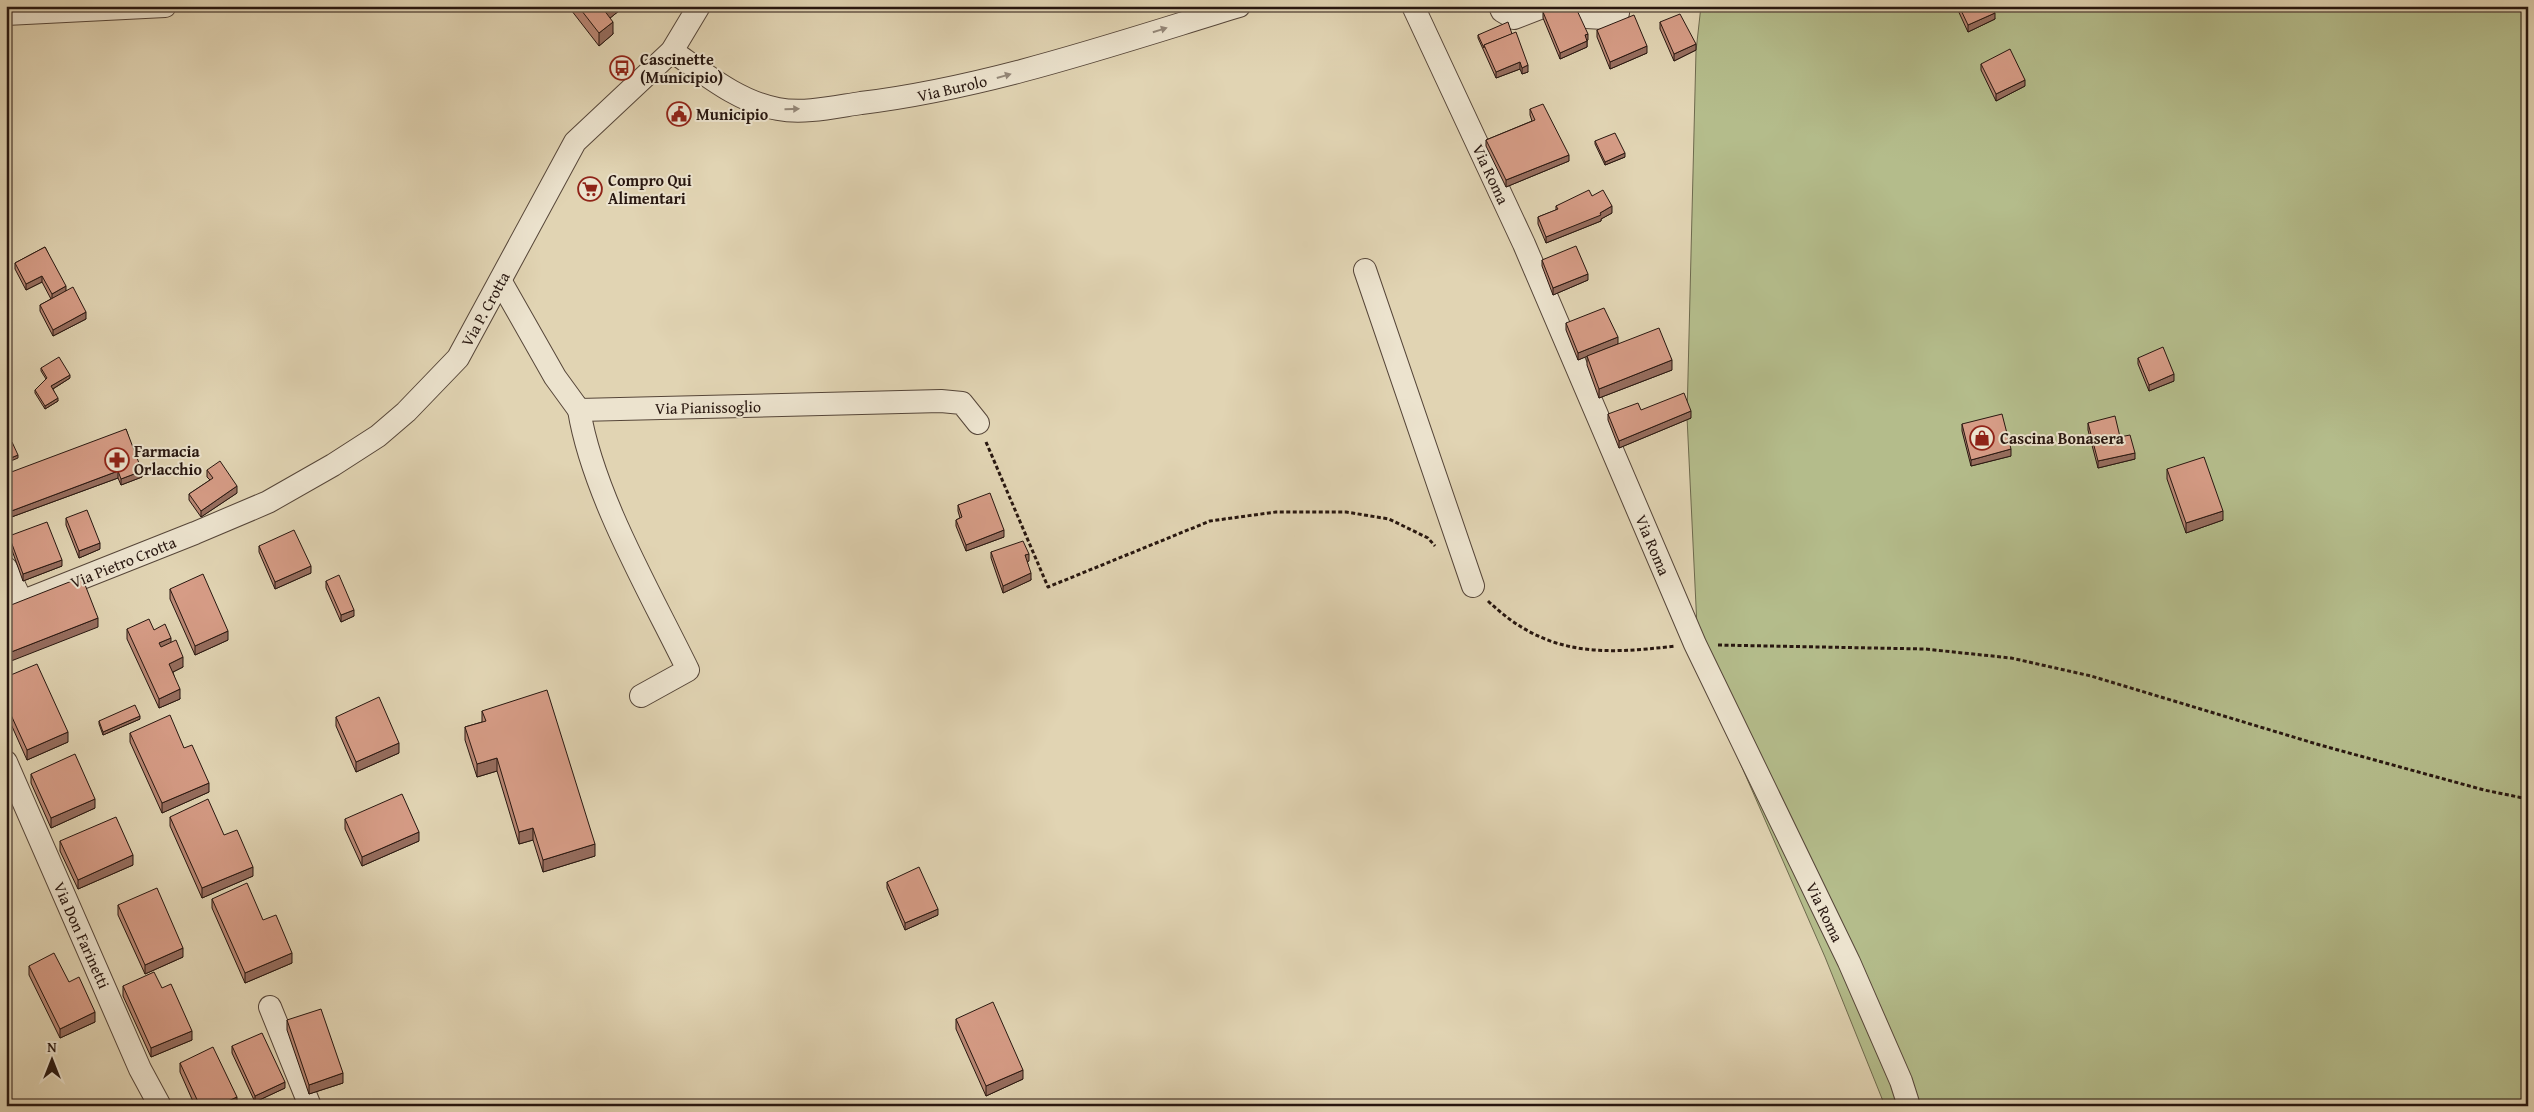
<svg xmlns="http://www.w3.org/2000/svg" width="2534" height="1112" font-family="'Gentium Book Plus',serif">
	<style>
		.green { fill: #b4bc8b; stroke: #6e6a4e }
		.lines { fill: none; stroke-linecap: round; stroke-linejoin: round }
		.minor-casing { stroke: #564639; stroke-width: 24 }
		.path { stroke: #281710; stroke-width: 3; stroke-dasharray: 4 2.5; stroke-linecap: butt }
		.minor { stroke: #ece3ce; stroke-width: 22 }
		.wall { fill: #b88673; stroke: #281710 }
		.shaded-wall { fill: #966d5e; stroke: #281710 }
		.building { fill: #d69c86; stroke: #281710 }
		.oneway { fill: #948778 }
		.labels { text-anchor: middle; stroke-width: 4; stroke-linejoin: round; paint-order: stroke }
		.poi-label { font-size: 16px; font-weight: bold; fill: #281710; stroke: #ece3ce; text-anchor: start }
		.street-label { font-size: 16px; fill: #281710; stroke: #ece3ce }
	</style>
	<rect width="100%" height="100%" fill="#e1d4b3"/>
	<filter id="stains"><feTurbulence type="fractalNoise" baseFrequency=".004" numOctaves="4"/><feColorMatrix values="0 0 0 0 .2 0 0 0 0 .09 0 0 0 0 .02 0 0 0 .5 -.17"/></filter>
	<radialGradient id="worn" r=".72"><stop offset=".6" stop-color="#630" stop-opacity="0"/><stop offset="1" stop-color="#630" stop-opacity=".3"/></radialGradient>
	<polygon class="green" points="1701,6 2528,6 2528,1106 1885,1106 1825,957 1699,669 1687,417 1696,51"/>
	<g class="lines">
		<g class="minor-casing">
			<g id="minor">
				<polyline points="1413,6 1524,244 1695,644 1849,962 1901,1081 1909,1106"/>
				<polyline points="1500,6 1502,11 1514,18 1545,6"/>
				<polyline points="1578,6 1586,17 1604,18 1618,13"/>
				<polyline points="6,14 165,6"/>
				<path d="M672,51c32,22 66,51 106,58 26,5 56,-2 83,-6 129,-16 253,-59 378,-97"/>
				<polyline points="1365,270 1473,586"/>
				<polyline points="501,282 555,377 579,410 941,401 962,403 978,423"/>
				<path d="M579,410c14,85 71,182 109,260l-47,26"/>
				<polyline points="6,568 22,602"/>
				<polyline points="6,608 195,533 268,502 333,465 378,436 406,412 458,358 575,142 672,51 699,6"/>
				<polyline points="6,762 140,1069 160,1106"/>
				<polyline points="270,1007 310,1106"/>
			</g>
		</g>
		<g class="path">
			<polyline points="986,442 1048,587 1210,521 1276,512 1346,512 1389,519 1428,538 1435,546"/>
			<path d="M1488,601c58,55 111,54 187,45"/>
			<polyline points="1718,645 1925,649 2011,658 2091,676 2320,745 2484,790 2528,799"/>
			<polyline points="122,1106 133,1100"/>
		</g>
		<use href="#minor" class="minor"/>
	</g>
	<g class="wall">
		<polygon points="568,6 625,6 610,18 613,34 599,46"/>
		<polygon points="1956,6 1991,6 1995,19 1968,32"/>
		<polygon points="1543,12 1588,40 1587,41 1587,47 1560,59 1543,18"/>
		<polygon points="1660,22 1696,50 1674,61 1660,29"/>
		<polygon points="1597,30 1647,53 1610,69 1597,37"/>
		<polygon points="1512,34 1528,72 1522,74 1520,69 1496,78 1478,38 1478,35"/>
		<polygon points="1981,64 2025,86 1996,101 1981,70"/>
		<polygon points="1530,109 1569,161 1506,187 1486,146 1486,140 1532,121 1530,115"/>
		<polygon points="1595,141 1625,157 1605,165 1595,144"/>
		<polygon points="1592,196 1612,213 1601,219 1601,221 1546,243 1538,224 1538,217 1556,210 1556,206"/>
		<polygon points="45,247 66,291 86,319 53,336 40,311 40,305 51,299 42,282 26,290 15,269 15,263"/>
		<polygon points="1542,260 1588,280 1553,295 1542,266"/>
		<polygon points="1566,323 1618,344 1672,370 1599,398 1587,365 1587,356 1578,360 1566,330"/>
		<polygon points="2138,358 2174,381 2149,391 2138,364"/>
		<polygon points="41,368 70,378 53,389 58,401 45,409 35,393 35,390 46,379 41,371"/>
		<polygon points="1608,414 1691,418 1619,448 1608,420"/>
		<polygon points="2088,423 2120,437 2135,459 2098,468 2088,430"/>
		<polygon points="1962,424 2011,456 1971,466 1962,431"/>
		<polygon points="126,429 142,477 121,485 118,478 6,519"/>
		<polygon points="2167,469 2223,520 2186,533 2167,479"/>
		<polygon points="207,470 237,493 201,517 189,500 189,494 210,480 207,477"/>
		<polygon points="958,505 1004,537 966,551 956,526 956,520 960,518 958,511"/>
		<polygon points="66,518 100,549 79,558 66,525"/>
		<polygon points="9,536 62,566 23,581 9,542"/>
		<polygon points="259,546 311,573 275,589 259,552"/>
		<polygon points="991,552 1029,561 1027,561 1031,580 1003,593 991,558"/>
		<polygon points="326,581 354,616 341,622 326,588"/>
		<polygon points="170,589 228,640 195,655 170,599"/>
		<polygon points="127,629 154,630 171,642 183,667 173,672 180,699 159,708 127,639"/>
		<polygon points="6,677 68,742 27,760 6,713"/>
		<polygon points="482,711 595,856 543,872 533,840 519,844 497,771 477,777 465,740 465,727 482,722"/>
		<polygon points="336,717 399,753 356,772 336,726"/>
		<polygon points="140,719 103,735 99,724 99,721"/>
		<polygon points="130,733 184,748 209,792 162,813 130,742"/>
		<polygon points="31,774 95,808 51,828 31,783"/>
		<polygon points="170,817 253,876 202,898 170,826"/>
		<polygon points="345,819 419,841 362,866 345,829"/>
		<polygon points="60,841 133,865 78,889 60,851"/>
		<polygon points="887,882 938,915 905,930 887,888"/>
		<polygon points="212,899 263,920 292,963 245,983 212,908"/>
		<polygon points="118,905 183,957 145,974 118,915"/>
		<polygon points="29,966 69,982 95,1022 60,1038 29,975"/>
		<polygon points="123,986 162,988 192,1040 151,1057 123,996"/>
		<polygon points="956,1019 1023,1079 986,1096 956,1029"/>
		<polygon points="287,1020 343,1083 309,1094 287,1030"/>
		<polygon points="232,1046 285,1088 255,1102 232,1053"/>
		<polygon points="180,1063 237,1106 195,1106 180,1072"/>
	</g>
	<g class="shaded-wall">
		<polygon points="609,6 625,6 604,23 604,10"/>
		<polygon points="1995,13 1995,19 1968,32 1968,25"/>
		<polygon points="613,22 613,34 599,46 599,33"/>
		<polygon points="1588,34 1588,40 1585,41 1585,35"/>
		<polygon points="1587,41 1587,47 1560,59 1560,53"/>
		<polygon points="1696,44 1696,50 1674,61 1674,54"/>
		<polygon points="1647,46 1647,53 1610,69 1610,62"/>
		<polygon points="1520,62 1520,69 1496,78 1496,72"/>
		<polygon points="1528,65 1528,72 1522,74 1522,68"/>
		<polygon points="2025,80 2025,86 1996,101 1996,94"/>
		<polygon points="1625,153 1625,157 1605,165 1605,162"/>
		<polygon points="1569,155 1569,161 1506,187 1506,180"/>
		<polygon points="1612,206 1612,213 1601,219 1601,221 1546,243 1546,237 1600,213"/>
		<polygon points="1588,274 1588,280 1553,295 1553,288"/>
		<polygon points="42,276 42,282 26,290 26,284"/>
		<polygon points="66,286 66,293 52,301 52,294"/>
		<polygon points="86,312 86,319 53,336 53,330"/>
		<polygon points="1618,337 1618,344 1578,360 1578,353"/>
		<polygon points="8,359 8,366 6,367 6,360"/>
		<polygon points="1672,360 1672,370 1599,398 1599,389"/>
		<polygon points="2174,374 2174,381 2149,391 2149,385"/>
		<polygon points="70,375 70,378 51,390 51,386"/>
		<polygon points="58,398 58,401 45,409 45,406"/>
		<polygon points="1691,411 1691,418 1619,448 1619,441"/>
		<polygon points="9,431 9,438 6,439 6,433"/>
		<polygon points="2011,449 2011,456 1971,466 1971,460"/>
		<polygon points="2135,453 2135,459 2098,468 2098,461"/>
		<polygon points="18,455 18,458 6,463 6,460"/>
		<polygon points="118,471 118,478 6,519 6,513"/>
		<polygon points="142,471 142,477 121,485 121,479"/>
		<polygon points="237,486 237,493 201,517 201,511"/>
		<polygon points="2223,511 2223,520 2186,533 2186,523"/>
		<polygon points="1004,530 1004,537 966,551 966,545"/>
		<polygon points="100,543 100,549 79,558 79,551"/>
		<polygon points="1029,554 1029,561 1025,562 1025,555"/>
		<polygon points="62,560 62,566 23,581 23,574"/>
		<polygon points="311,566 311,573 275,589 275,582"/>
		<polygon points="1031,573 1031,580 1003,593 1003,586"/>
		<polygon points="354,610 354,616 341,622 341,615"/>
		<polygon points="98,618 98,627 6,663 6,654"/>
		<polygon points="228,631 228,640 195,655 195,646"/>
		<polygon points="171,638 171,647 159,652 159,643"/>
		<polygon points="183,657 183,667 169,674 169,664"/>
		<polygon points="180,689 180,699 159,708 159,699"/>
		<polygon points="140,716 140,719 103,735 103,732"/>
		<polygon points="68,732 68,742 27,760 27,750"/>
		<polygon points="399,743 399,753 356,772 356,762"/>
		<polygon points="497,758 497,771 477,777 477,764"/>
		<polygon points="209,783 209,792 162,813 162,803"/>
		<polygon points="95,799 95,808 51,828 51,818"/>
		<polygon points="533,828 533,840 519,844 519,832"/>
		<polygon points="419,832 419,841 362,866 362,857"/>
		<polygon points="595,844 595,856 543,872 543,860"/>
		<polygon points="133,855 133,865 78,889 78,880"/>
		<polygon points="253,867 253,876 202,898 202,888"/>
		<polygon points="938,909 938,915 905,930 905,923"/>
		<polygon points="183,948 183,957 145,974 145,965"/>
		<polygon points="292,953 292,963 245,983 245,973"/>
		<polygon points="95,1012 95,1022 60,1038 60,1029"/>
		<polygon points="192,1031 192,1040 151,1057 151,1048"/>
		<polygon points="1023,1070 1023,1079 986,1096 986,1086"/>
		<polygon points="343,1073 343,1083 309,1094 309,1085"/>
		<polygon points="285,1082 285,1088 255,1102 255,1096"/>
		<polygon points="237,1097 237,1106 217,1106"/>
	</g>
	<g class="building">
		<polygon points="578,6 609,6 604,10 613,22 599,33"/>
		<polygon points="1556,6 1575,6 1588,34 1585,35 1587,41 1560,53 1543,12"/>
		<polygon points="1959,6 1991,6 1995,13 1968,25"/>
		<polygon points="1680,14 1696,44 1674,54 1660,22"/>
		<polygon points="1634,15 1647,46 1610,62 1597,30"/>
		<polygon points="1508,22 1512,34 1484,45 1484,48 1478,35"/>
		<polygon points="1516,32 1528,65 1522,68 1520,62 1496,72 1484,45"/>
		<polygon points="2010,49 2025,80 1996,94 1981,64"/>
		<polygon points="1543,104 1569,155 1506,180 1486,140 1535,120 1530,109"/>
		<polygon points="1615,133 1625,153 1605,162 1595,141"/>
		<polygon points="1589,190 1592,196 1603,190 1612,206 1600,213 1601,215 1546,237 1538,217 1558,209 1556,206"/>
		<polygon points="1576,246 1588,274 1553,288 1542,260"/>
		<polygon points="45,247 66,286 52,294 42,276 26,284 15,263"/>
		<polygon points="73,287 86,312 53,330 40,305"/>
		<polygon points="1604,308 1618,337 1578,353 1566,323"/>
		<polygon points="1659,328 1672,360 1599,389 1587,356"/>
		<polygon points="2163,347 2174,374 2149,385 2138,358"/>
		<polygon points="59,357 70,375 51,386 58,398 45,406 35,390 47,378 41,368"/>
		<polygon points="1684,393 1691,411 1619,441 1608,414 1638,403 1641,410"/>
		<polygon points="2002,414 2011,449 1971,460 1962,424"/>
		<polygon points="2115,416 2120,437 2130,435 2135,453 2098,461 2088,423"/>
		<polygon points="6,424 9,431 6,433"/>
		<polygon points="126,429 142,471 121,479 118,471 6,513 6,474"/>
		<polygon points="12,442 18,455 6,460 6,444"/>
		<polygon points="2204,457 2223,511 2186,523 2167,469"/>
		<polygon points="220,461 237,486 201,511 189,494 213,478 207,470"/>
		<polygon points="990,493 1004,530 966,545 956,520 962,517 958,505"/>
		<polygon points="87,510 100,543 79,551 66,518"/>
		<polygon points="47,522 62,560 23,574 9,536"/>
		<polygon points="294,530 311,566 275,582 259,546"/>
		<polygon points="1023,541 1029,554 1025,555 1031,573 1003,586 991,552"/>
		<polygon points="203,574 228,631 195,646 170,589"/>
		<polygon points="339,575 354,610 341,615 326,581"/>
		<polygon points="82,577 98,618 6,654 6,607"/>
		<polygon points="149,619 154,630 165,624 171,638 159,643 161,647 176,640 183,657 169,664 180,689 159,699 127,629"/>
		<polygon points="37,664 68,732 27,750 6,704 6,677"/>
		<polygon points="547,690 595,844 543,860 533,828 519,832 497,758 477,764 465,727 486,721 482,711"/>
		<polygon points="379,697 399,743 356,762 336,717"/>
		<polygon points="135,705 140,716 103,732 99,721"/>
		<polygon points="170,715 184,748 192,745 209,783 162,803 130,733"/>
		<polygon points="75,754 95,799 51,818 31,774"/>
		<polygon points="402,794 419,832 362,857 345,819"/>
		<polygon points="208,799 224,835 237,830 253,867 202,888 170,817"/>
		<polygon points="116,817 133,855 78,880 60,841"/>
		<polygon points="919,867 938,909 905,923 887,882"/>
		<polygon points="247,883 263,920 276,915 292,953 245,973 212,899"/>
		<polygon points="157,888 183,948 145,965 118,905"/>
		<polygon points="54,953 69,982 79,977 95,1012 60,1029 29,966"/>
		<polygon points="154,972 162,988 171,984 192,1031 151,1048 123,986"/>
		<polygon points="993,1002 1023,1070 986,1086 956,1019"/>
		<polygon points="321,1009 343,1073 309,1085 287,1020"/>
		<polygon points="262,1033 285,1082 255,1096 232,1046"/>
		<polygon points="213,1047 237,1097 217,1106 200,1106 180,1063"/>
	</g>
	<defs><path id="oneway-solid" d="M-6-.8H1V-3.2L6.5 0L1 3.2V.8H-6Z" transform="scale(1.25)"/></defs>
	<g class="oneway">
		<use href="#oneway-solid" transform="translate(1160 30) rotate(-17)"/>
		<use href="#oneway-solid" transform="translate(1004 76) rotate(-16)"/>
		<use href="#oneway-solid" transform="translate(792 109) rotate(-1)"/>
	</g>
	<defs>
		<g id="bus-ring" transform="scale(1.25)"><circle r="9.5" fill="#ece3ce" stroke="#8f2418" stroke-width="1.5"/><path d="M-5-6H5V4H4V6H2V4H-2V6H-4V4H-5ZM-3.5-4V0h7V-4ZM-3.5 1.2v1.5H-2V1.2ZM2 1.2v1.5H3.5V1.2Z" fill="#8f2418"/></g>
		<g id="civic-ring" transform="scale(1.25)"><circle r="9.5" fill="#ece3ce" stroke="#8f2418" stroke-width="1.5"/><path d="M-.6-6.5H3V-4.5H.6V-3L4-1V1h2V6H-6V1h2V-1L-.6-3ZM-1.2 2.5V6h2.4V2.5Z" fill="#8f2418"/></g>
		<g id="supermarket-ring" transform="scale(1.25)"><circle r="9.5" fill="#ece3ce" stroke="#8f2418" stroke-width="1.5"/><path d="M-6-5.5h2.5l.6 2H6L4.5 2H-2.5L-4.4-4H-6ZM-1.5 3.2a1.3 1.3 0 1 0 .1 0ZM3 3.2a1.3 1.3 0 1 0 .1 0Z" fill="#8f2418"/></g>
		<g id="shop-ring" transform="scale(1.25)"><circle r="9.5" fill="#ece3ce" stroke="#8f2418" stroke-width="1.5"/><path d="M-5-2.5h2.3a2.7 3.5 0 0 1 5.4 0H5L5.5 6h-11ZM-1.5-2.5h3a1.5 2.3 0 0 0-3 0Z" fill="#8f2418"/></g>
		<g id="pharmacy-ring" transform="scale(1.25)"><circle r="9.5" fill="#ece3ce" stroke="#8f2418" stroke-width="1.5"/><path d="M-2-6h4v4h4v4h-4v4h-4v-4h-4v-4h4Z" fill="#8f2418"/></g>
	</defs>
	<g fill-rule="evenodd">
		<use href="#bus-ring" x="622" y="68"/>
		<use href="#civic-ring" x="679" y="114"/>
		<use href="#supermarket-ring" x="590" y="189"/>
		<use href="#shop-ring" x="1982" y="438"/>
		<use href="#pharmacy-ring" x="117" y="460"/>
	</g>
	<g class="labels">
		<g class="poi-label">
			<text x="640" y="65">Cascinette<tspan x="640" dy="18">(Municipio)</tspan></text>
			<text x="696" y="120">Municipio</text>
			<text x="608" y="186">Compro Qui<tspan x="608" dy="18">Alimentari</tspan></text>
			<text x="2000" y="444">Cascina Bonasera</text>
			<text x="134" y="457">Farmacia<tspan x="134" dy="18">Orlacchio</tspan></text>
		</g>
		<g class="street-label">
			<text transform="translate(952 88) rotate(-13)" y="6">Via Burolo</text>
			<text transform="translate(1491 174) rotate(65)" y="6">Via Roma</text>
			<text transform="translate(485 309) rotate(-61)" y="6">Via P. Crotta</text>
			<text transform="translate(708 407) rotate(-1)" y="6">Via Pianissoglio</text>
			<text transform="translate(1653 545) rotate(67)" y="6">Via Roma</text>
			<text transform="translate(123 562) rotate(-22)" y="6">Via Pietro Crotta</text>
			<text transform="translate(1825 912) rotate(64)" y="6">Via Roma</text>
			<text transform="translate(82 935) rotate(66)" y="6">Via Don Farinetti</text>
		</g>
	</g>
	<rect width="2534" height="1112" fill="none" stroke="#e1d4b3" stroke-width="25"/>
	<rect x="8" y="8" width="2519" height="1097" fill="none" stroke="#281710" stroke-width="2.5"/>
	<rect x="12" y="12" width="2509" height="1087" fill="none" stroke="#281710"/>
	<g transform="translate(52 1060)" stroke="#ece3ce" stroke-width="4" paint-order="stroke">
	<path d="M0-4L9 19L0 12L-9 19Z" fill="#281710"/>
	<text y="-8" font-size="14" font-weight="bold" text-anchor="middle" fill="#281710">N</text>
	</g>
	<rect width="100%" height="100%" filter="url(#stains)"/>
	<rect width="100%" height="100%" fill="url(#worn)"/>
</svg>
